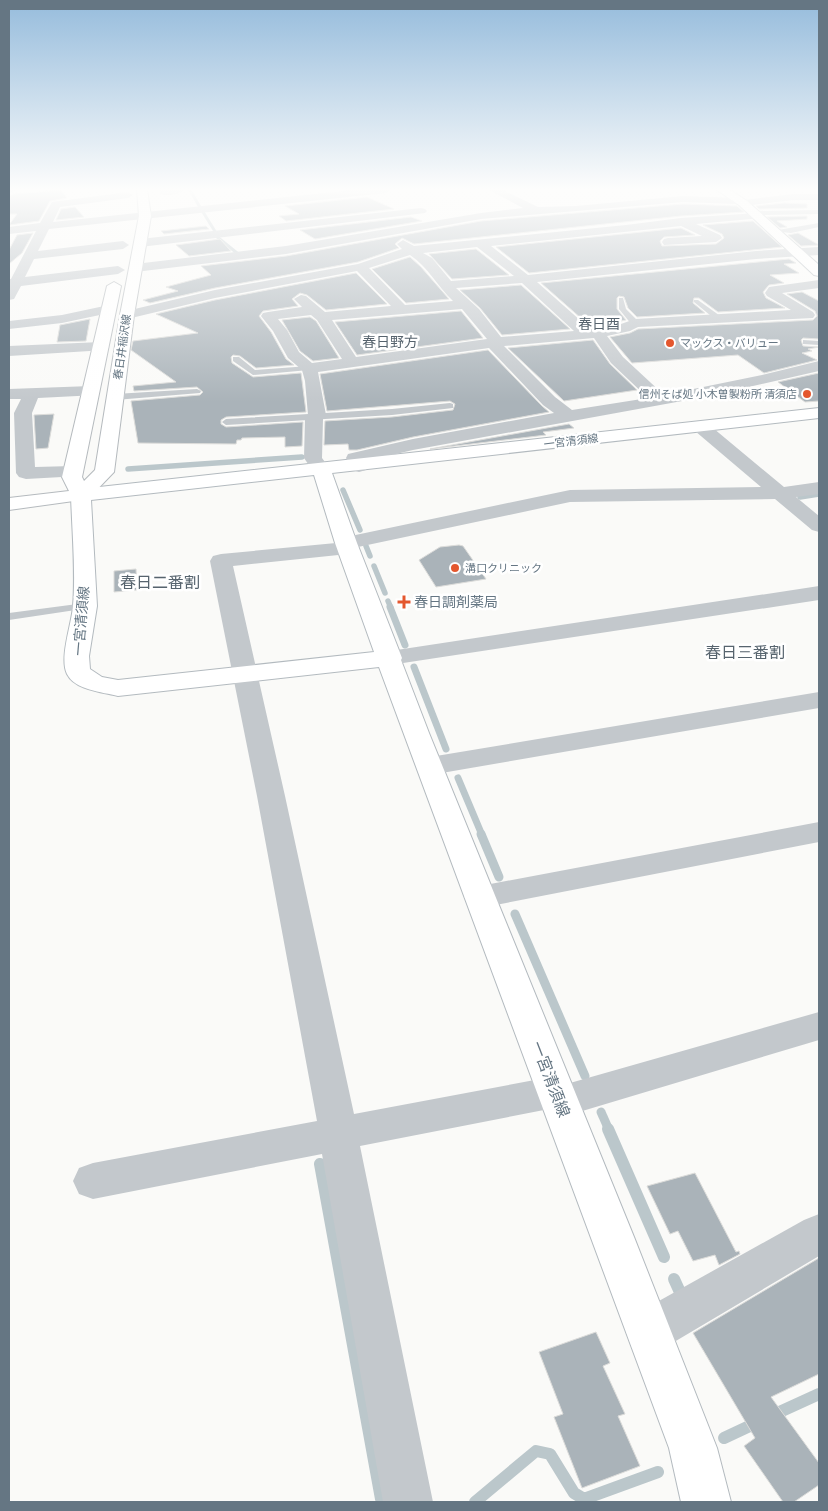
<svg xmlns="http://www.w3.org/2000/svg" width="828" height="1511" font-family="Barlow,'Noto Sans JP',sans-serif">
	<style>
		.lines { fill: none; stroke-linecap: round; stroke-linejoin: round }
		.stream-far4 { stroke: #bbc7cb; stroke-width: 3 }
		.stream-far3 { stroke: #bbc7cb; stroke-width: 5.5 }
		.stream-far2 { stroke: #bbc7cb; stroke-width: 7 }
		.stream-far1 { stroke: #bbc7cb; stroke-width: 9 }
		.stream { stroke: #bbc7cb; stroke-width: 12 }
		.building { fill: #aab3b9; stroke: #dcdcda }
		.secondary-casing { stroke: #b3babf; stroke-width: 2 }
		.primary-casing { stroke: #b5babe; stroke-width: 2 }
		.lane { fill: #c3c8cc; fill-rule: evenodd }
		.street { fill: #c3c8cc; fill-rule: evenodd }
		.secondary { fill: #fff; fill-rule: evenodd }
		.primary { fill: #fff; fill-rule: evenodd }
		.poi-dot { fill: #e4572e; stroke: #fff; stroke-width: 2 }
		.labels { text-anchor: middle; stroke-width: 5; stroke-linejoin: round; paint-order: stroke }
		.far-poi-label { font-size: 11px; fill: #657683; stroke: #fff; text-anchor: start }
		.far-street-label { font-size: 11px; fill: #657683; stroke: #fff }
		.far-quarter-label { font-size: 14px; fill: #57646e; stroke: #fff }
		.poi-label { font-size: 14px; fill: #657683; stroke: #fff; text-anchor: start }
		.street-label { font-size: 14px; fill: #657683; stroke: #fff }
		.quarter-label { font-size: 16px; fill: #57646e; stroke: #fff }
		.near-street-label { font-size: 16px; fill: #657683; stroke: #fff }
	</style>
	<rect width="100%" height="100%" fill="#fafaf8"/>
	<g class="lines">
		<g class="stream-far4">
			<polyline points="190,190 201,209"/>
			<polyline points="203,212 216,233"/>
			<polyline points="216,236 237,253"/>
		</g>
		<g class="stream-far3">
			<polyline points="128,469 302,457"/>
			<polyline points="343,490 360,530"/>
			<polyline points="800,497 819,494"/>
			<polyline points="366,546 370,556"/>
			<polyline points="374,566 385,593"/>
			<polyline points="388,601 391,608"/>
		</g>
		<g class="stream-far2">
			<polyline points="390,607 405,645"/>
			<polyline points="414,667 446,749"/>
			<polyline points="458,778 482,835"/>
		</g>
		<g class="stream-far1">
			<polyline points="481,834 499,877"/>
			<polyline points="515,914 585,1076"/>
			<polyline points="601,1112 609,1130"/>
		</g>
		<g class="stream">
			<polyline points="608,1129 664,1257"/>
			<polyline points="320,1164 381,1499"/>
			<polyline points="674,1279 679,1290"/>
			<polyline points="773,1415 819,1394"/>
			<polyline points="724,1438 756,1423"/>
			<polyline points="475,1502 536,1451 550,1454 574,1493 584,1499 658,1472"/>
		</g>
	</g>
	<g class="building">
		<polygon points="61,190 67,198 50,201 39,221 9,225 17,214 9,214 9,196 13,194"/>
		<polygon points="367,197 394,209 286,221 279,216 299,214 285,206"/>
		<polygon points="784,203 807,204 807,208 759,209 756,206"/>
		<polygon points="683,204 737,206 744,212 681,216 414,244 402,238 395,244 399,248 358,262 215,288 150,303 143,300 178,291 166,287 211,275 201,266 286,256 481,221"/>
		<polygon points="75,207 84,217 56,220 61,209"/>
		<polygon points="807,216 807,219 777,221 787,227 780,228 767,217"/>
		<polygon points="411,217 422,221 315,239 300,230"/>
		<polygon points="753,221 782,247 529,273 496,247 681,228 695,235 664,237 660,241 662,246 716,244 724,238 722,234 703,225"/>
		<polygon points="206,226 209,229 164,234 161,231"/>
		<polygon points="33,233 22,253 9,264 9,250 17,235"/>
		<polygon points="798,233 819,245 801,246 788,235"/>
		<polygon points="220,239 231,251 189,256 176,245"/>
		<polygon points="476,249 509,275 452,279 429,254"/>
		<polygon points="410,257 421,267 449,299 406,303 372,269"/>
		<polygon points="789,259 796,263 784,264 799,273 770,275 784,283 769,285 763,292 766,298 785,308 718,312 699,298 694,298 693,303 705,313 637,317 628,308 624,297 619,296 617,298 617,309 626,320 591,327 541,283"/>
		<polygon points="356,273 387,304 326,310 307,295 300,293 292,299 298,306 263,311 259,316 271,332 286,359 294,365 256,368 240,356 233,355 231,357 232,363 253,377 301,373 306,412 226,417 221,420 221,424 226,427 303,422 302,446 285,447 285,437 242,438 241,440 237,440 236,444 138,443 131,401 200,395 203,392 197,387 134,391 133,386 176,382 131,350 133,341 198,333 156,314 215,300"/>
		<polygon points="521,285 570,329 502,335 480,308 460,290"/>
		<polygon points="802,292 819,301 819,339 803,338 801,340 803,346 819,347 808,349 812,351 802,353 817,360 764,373 738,355 632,363 610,337 630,333 638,329 813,320 817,316 815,311 787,294"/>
		<polygon points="461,311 483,338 357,355 335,322"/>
		<polygon points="310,317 316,321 339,358 313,361 300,351 282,320"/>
		<polygon points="90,319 86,341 57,342 60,325"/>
		<polygon points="593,340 610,364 637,390 564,401 508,348"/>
		<polygon points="488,350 542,406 549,412 413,437 357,450 349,450 348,444 324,445 325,421 392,417 453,410 455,404 450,401 327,411 320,374"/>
		<polygon points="819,373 819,401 805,402 778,382"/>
		<polygon points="54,414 48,448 36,449 34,415"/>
		<polygon points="569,424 574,428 543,432 546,435 430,449"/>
		<polygon points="459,545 463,546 486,579 436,587 419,560 440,547"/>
		<polygon points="136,569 137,590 114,592 114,571"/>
		<polygon points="695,1173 736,1252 739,1251 740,1254 719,1265 715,1255 693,1261 678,1231 670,1234 647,1186"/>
		<polygon points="819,1258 819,1374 771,1397 819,1463 819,1485 794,1502 783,1502 744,1446 755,1438 693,1333"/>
		<polygon points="596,1332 610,1363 603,1366 625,1414 618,1416 640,1466 582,1488 554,1417 563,1414 539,1352"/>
	</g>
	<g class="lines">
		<g class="secondary-casing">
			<g id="secondary">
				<polygon points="717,190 730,190 747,201 819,265 819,276 814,275 739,205"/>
				<path d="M819,408v10l-487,55 25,70 45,115 -1,2 28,73 205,504 83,211 14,54h-50l-12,-54 -290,-781 -261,29c-16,-4 -43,-6 -51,-22 -8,-16 5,-51 6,-68 3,-34 -1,-76 -2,-111l3,-4 7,-2zM314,475l21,68 39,109 -256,28 -16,-3 -12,-8 -1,-13 8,-50 -6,-106z"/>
			</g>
		</g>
		<g class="primary-casing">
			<polygon id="primary" points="137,190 147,190 151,216 134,315 114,472 88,499 9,510 9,498 69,491 62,477 107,286 114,282 121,286 82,477 84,481 95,470 120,315 139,216"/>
		</g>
		<g class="lane">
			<polygon points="817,210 819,210 819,214 755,215 752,213 755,211"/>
			<polygon points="819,223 819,227 791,233 772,231"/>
			<polygon points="619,298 623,298 626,309 638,321 638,325 632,325 619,309"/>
			<polygon points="694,300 698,300 723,318 716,320 694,302"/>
			<polygon points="803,340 819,341 819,345 803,344"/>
			<polygon points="233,357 239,357 255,370 309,366 313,368 309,370 253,375 233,361"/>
			<polygon points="197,389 201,391 200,393 115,400 111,397 115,394"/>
			<polygon points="450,403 453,404 453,408 392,415 226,425 222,422 226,419 392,409"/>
			<polygon points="85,603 91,606 89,608 9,620 9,613"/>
		</g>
		<g class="street">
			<polygon points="9,190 16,190 9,194"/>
			<path d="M160,190h24c-5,5 -17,6 -24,4z"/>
			<polygon points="352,190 391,190 386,193 49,229 38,251 123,241 129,245 123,249 34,259 25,277 118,266 125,270 118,274 21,286 14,299 9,300 9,279 11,279 36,231 9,234 9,227 40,223 52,202 128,192 133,195 128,198 60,207 53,222"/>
			<polygon points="489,190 503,190 538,207 576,206 683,196 740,198 744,200 793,194 819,194 819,200 793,200 743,206 738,204 683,202 481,219 286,254 135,272 129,268 135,264 286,246 481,213 523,208"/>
			<polygon points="421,208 425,209 427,211 425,213 140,247 134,243 140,239"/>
			<path d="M758,213l6,3 -2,2 -66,6 24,11 2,3 -6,4 -52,3 -2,-3 2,-3 4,-1 34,-2 -21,-10 -190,20 37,29 228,-24 63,-4v8l-63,4 -219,23 53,47 31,-5 14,-5 156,-9 -24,-14 -2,-3 4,-6 50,-7v8l-37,5 31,19 2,3 -2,3 -175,9 -8,4 -23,5 16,21 41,38 98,-20 57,-14v10l-115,26 -291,53 -47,11 2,5 -2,4 -7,2 -7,-2 -6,-12 2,-4 65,-15 141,-26 -11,-8 -54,-57 -171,24 8,43 -3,4 -1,39 9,12 -2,4 -7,2 -7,-2 -11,-16 1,-39 3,-4 -3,-34 -3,-11 -14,-12 -15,-27 -12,-15 2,-3 5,-1 34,-5 -8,-8 7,-4 5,1 19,16 66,-6 -34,-35 -142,27 -88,21 -5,-1 -2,-3 2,-3 93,-22 143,-26 44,-15 -5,-5 6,-4 11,6 212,-21 55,-7zM477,247l37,29 -63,5 -19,-23 -9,-5zM410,255c19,13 27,31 43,46l-48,4 -36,-37zM522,283l52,48 -73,6 -22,-28 -23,-21zM462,309l25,30 -131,18 -24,-37zM311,315l6,5 25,39 -30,4 -13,-11 -12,-22 -9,-11zM594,338l17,25 37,35 -76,12 -17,-13 -51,-51z"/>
			<polygon points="109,305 114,306 116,309 114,312 62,323 9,329 9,321 62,315"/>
			<polygon points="101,342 106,344 109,347 106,350 9,356 9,346"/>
			<polygon points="91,386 97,387 99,391 97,395 38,398 32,413 35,467 73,466 80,468 83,472 80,476 26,479 19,477 16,473 14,413 21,399 9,399 9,389"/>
			<polygon points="701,422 707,423 784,487 819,482 819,494 796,497 819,516 819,532 812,530 775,499 570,502 358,547 356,553 348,554 233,566 285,796 354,1114 556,1076 570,1083 819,1012 819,1040 559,1118 546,1113 544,1110 360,1146 433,1502 383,1502 322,1154 93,1199 79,1194 73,1181 79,1168 93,1163 317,1121 257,796 210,561 213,556 221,554 336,543 339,539 346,537 570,490 761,487 695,431 692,427 695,423"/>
			<polygon points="819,586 819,600 390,665 381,663 378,658 381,653 390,651"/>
			<polygon points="819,692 819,708 430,775 420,772 416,766 420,760 430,757"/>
			<polygon points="819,822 819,842 480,908 469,905 464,897 469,889 480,886"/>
			<polygon points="819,1214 819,1256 664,1348 648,1354 632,1348 626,1332 632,1316 804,1220"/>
		</g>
		<use href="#secondary" class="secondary"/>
		<use href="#primary" class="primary"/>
	</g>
	<linearGradient id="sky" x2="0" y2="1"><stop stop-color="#96bcdc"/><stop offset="0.47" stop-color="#fdfdfc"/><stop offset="1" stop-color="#fdfdfc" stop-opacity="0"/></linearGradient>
	<rect width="828" height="402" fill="url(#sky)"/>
	<g class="poi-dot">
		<circle cx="670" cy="343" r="5"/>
		<circle cx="807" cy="394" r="5"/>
		<circle cx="455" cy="568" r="5"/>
		<path d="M401.5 594.5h5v5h5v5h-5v5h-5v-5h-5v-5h5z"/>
	</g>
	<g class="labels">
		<g class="far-poi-label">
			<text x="680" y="347">マックス・バリュー</text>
			<text x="797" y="398" text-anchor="end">信州そば処 小木曽製粉所 清須店</text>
			<text x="465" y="572">溝口クリニック</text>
		</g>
		<g class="far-street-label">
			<text transform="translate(122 347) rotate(-82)" y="4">春日井稲沢線</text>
			<text transform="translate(571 441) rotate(-7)" y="4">一宮清須線</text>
		</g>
		<g class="far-quarter-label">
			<text x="599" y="329">春日酉</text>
			<text x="390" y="347">春日野方</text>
		</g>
		<g class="poi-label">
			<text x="414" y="607">春日調剤薬局</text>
		</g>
		<g class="street-label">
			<text transform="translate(81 621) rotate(-85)" y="5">一宮清須線</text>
		</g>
		<g class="quarter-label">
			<text x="160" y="588">春日二番割</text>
			<text x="745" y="658">春日三番割</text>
		</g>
		<g class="near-street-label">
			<text transform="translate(551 1079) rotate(69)" y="6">一宮清須線</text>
		</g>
	</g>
	<rect width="828" height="1511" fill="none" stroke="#657683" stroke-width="20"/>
</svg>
